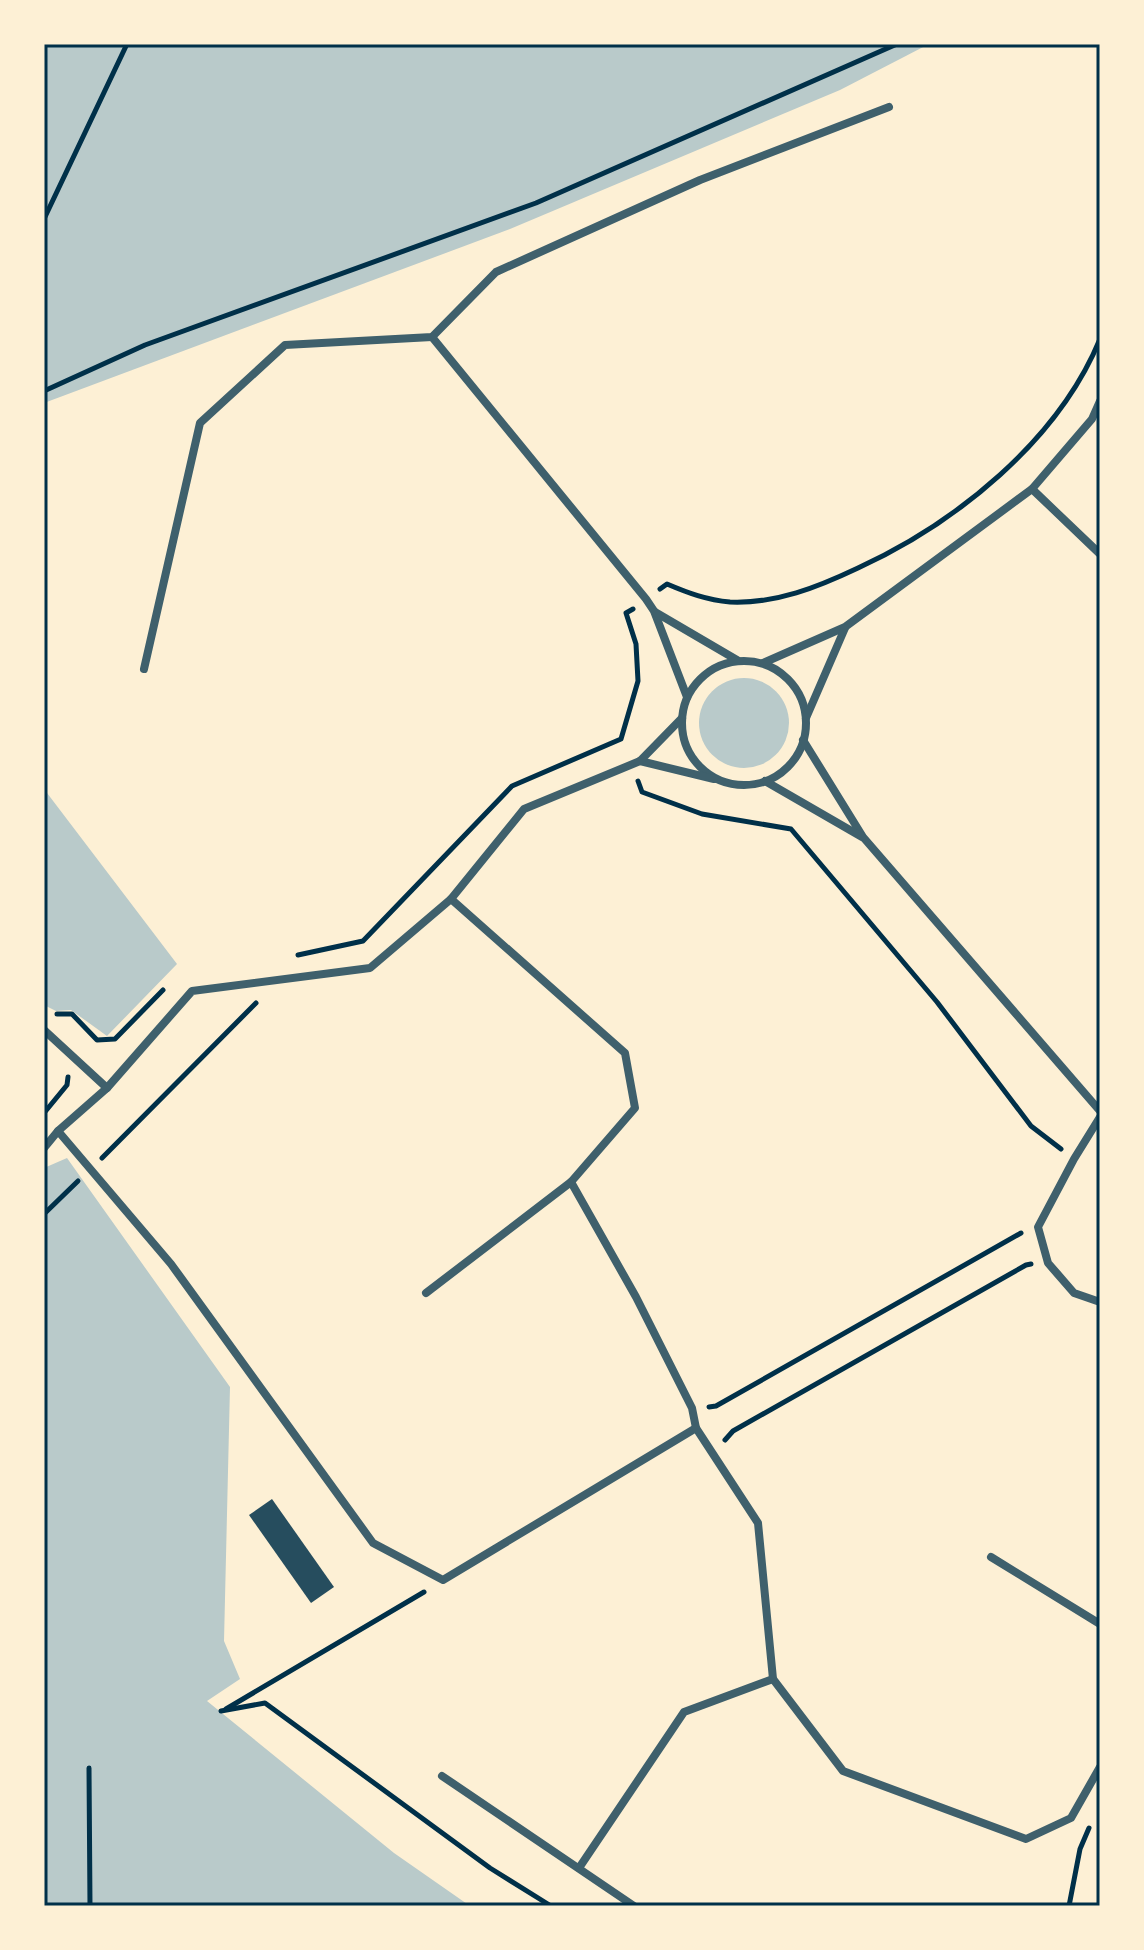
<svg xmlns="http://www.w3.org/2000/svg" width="1144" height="1950" font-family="'Fira Sans Condensed',sans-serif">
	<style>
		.green { fill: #b9caca }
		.building { fill: #264d5e }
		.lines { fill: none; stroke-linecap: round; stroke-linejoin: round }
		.path { stroke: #003049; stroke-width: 5 }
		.minor { stroke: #3f606c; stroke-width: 8 }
		.neatline { fill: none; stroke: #003049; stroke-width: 3 }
	</style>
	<rect width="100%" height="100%" fill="#fdf0d5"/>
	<g class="green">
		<polygon points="44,44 929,44 840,90 510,229 44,403"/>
		<circle cx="744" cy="723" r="45"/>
		<polygon points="44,789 177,964 107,1036 71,1010 56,1011 44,1005"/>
		<polygon points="67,1158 230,1387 224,1641 240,1679 207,1701 394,1853 470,1906 44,1906 44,1168"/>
	</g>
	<polygon class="building" points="272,1499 334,1587 311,1603 249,1515"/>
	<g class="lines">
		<g class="path">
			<polyline points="44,219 127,44"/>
			<polyline points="44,391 145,345 536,203 897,44"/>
			<path d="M660,589l7,-5c21,9 40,16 63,18 46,2 88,-15 128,-34 98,-45 200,-127 242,-229"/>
			<polyline points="638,781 642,792 702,814 791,829 937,1002 1031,1126 1061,1149"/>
			<polyline points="298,955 363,941 512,786 621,739 638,681 636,644 626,613 633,609"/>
			<polyline points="57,1014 72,1014 97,1040 115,1039 163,990"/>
			<polyline points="44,1113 67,1085 68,1077"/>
			<polyline points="102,1158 256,1003"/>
			<polyline points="44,1214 78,1181"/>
			<polyline points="709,1407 716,1406 1021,1233"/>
			<polyline points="725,1440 733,1431 1026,1265 1031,1264"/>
			<polyline points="226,1709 424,1592"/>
			<polyline points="221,1711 265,1703 490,1868 551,1906"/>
			<polyline points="89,1768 90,1906"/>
			<polyline points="1069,1906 1080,1849 1089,1828"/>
		</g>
		<g class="minor">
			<polyline points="432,337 646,599 654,611 687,697"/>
			<polyline points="1032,489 1100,554"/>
			<polyline points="655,612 737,660"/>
			<circle cx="744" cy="723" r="62"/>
			<polyline points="763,663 845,627 1032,489 1092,419 1100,401"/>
			<polyline points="144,669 200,423 285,345 432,337 496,272 700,180 889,107"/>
			<polyline points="806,718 845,628"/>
			<polyline points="803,740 863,837 1100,1111"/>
			<polyline points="640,761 714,779"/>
			<polyline points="765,781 862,837"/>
			<polyline points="451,899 625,1053 635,1108 571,1182 636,1297 692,1408 696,1428"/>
			<polyline points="44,1030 107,1088"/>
			<polyline points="1100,1117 1074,1159 1038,1227 1048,1263 1074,1293 1100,1302"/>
			<polyline points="58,1131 171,1264 373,1543 443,1580 696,1428 758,1523 773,1679 843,1771 1026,1839 1071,1818 1100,1767"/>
			<polyline points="44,1148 58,1131 107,1088 192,991 370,968 451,899 524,809 640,761 682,718"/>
			<polyline points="426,1293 571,1182"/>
			<polyline points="991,1557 1100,1624"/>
			<polyline points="442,1776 634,1906"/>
			<polyline points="579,1868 684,1712 773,1679"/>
		</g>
	</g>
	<rect width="1144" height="1950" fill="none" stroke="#fdf0d5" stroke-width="92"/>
	<rect x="46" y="46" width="1052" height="1858" class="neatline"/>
</svg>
